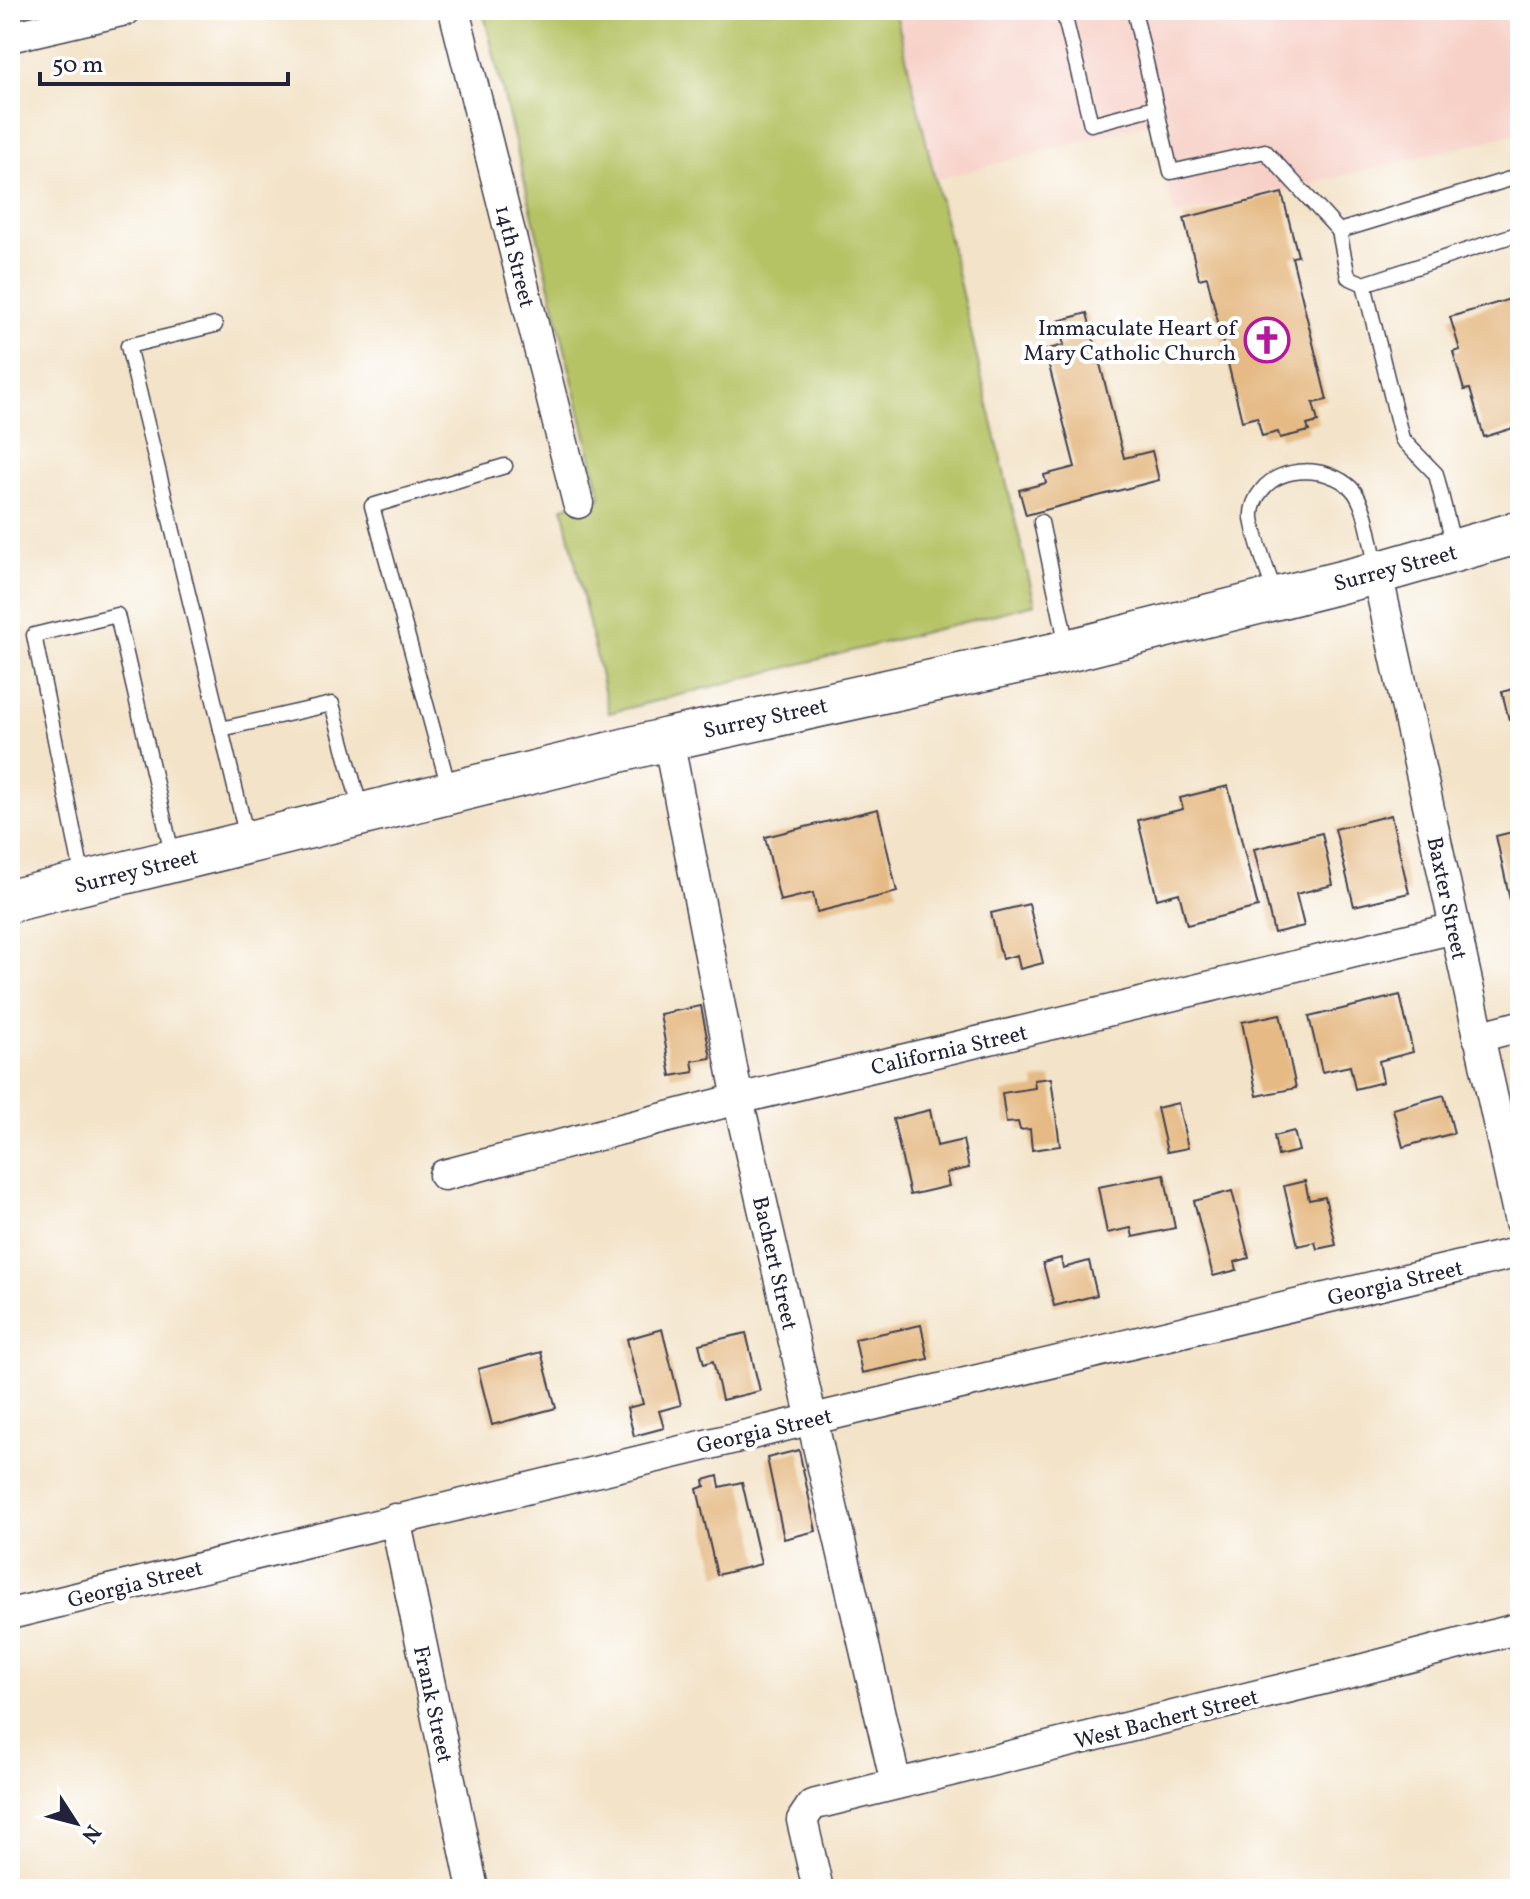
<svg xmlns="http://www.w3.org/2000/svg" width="1530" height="1899" font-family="Vollkorn,serif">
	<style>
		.built { fill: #f7d1c8 }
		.green { fill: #b6c365; stroke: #6c7250; stroke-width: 2 }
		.building { fill: #e5ba84 }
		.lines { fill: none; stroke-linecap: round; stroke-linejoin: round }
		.lane-casing { stroke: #413f50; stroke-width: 17 }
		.street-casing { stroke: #413f50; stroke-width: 33 }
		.secondary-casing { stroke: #413f50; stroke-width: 45 }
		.lane { stroke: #fff; stroke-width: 14 }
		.street { stroke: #fff; stroke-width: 30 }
		.secondary { stroke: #fff; stroke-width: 42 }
		.labels { text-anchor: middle; stroke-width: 8; stroke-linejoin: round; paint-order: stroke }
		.street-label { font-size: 22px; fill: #22223b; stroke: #fff }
		.poi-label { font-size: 22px; fill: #22223b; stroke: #fff; text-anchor: end }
	</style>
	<rect width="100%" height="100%" fill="#fff"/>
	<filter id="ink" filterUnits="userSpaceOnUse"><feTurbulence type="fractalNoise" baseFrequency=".0125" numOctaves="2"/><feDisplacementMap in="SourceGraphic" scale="16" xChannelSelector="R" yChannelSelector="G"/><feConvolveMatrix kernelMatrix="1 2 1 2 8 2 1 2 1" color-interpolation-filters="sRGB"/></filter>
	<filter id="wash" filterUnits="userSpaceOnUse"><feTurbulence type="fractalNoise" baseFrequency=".006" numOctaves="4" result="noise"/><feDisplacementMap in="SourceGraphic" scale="32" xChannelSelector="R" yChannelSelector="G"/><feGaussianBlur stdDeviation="1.8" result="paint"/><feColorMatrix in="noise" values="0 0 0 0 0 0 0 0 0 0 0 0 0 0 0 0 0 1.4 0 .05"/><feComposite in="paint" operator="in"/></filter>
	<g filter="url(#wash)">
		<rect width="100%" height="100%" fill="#f3e3c8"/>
		<polygon class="built" points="895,10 1520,10 1520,133 1175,216 1151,123 935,180"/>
		<polygon class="green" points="483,10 895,10 1035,604 609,713 563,507 601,498"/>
		<g id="blocks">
			<g class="building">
				<polygon points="1282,193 1298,256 1292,257 1327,400 1313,403 1318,422 1307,425 1309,431 1280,438 1278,432 1262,436 1257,417 1242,421 1207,277 1199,279 1184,218"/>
				<polygon points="1520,296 1520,426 1484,437 1470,389 1464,390 1453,352 1460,350 1450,317"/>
				<polygon points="1087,313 1124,458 1152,451 1159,480 1026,515 1019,490 1046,483 1044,475 1075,467 1045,350 1064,345 1058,321"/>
				<polygon points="1520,687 1520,717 1509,720 1502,692"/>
				<polygon points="1228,786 1258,907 1187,925 1179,893 1157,899 1138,820 1183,809 1180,798"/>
				<polygon points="878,809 897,892 817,912 813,893 780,901 765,837"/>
				<polygon points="1391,815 1409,893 1354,906 1335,829"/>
				<polygon points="1520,830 1520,898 1510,900 1496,836"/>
				<polygon points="1322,833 1333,885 1296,894 1304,926 1274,933 1254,849"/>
				<polygon points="1029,904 1043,963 1020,969 1017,955 1002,959 991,913"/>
				<polygon points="1400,995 1413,1052 1379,1061 1383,1082 1355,1089 1350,1066 1322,1072 1309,1017"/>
				<polygon points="701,1006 711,1058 692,1061 694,1072 671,1076 660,1014"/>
				<polygon points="1280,1014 1296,1088 1257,1096 1242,1022"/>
				<polygon points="1051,1078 1060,1146 1032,1150 1030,1129 1020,1130 1018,1122 1006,1123 1002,1093 1035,1088 1034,1080"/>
				<polygon points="1444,1095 1454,1133 1403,1147 1393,1109"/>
				<polygon points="1178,1103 1188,1148 1167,1152 1157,1108"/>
				<polygon points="930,1110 937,1146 963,1140 969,1168 946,1173 949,1186 910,1195 893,1119"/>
				<polygon points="1294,1131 1299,1151 1278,1156 1274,1136"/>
				<polygon points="1164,1174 1175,1228 1133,1237 1131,1228 1107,1233 1098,1187"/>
				<polygon points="1305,1181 1309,1200 1325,1197 1336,1245 1317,1249 1315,1242 1298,1246 1284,1186"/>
				<polygon points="1232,1191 1249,1258 1235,1262 1237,1270 1213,1276 1194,1201"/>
				<polygon points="1061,1258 1063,1268 1089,1261 1097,1295 1054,1306 1043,1263"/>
				<polygon points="921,1325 928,1359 862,1373 855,1339"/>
				<polygon points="662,1329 681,1405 659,1411 664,1428 634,1436 627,1408 643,1404 627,1339"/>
				<polygon points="746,1333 760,1391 722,1400 713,1361 704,1364 699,1344"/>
				<polygon points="541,1352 556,1408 492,1425 478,1369"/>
				<polygon points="799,1450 816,1531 784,1539 767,1458"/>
				<polygon points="718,1476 720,1487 742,1482 761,1564 717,1575 697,1489 705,1486 704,1480"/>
			</g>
		</g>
	</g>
	<g filter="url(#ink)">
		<use href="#blocks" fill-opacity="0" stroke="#413f50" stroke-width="2"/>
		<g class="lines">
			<g class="lane-casing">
				<g id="lane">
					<polyline points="1063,10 1091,124 1156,107"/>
					<polyline points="1134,10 1171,172 1265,151 1339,231"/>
					<polyline points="1364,284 1348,277 1339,231 1520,176"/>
					<polyline points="215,325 128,346 221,729 332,704 361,810"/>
					<polyline points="1041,522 1067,646"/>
					<polyline points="1454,547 1436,474 1402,439 1364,284 1520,233"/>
					<path d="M1275,594c-7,-23 -20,-53 -23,-76 -1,-10 4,-21 10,-28 20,-25 66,-24 89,-2 16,15 20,59 26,81"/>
					<polyline points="221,729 247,838"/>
					<polyline points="449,788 372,506 505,466"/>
					<polyline points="83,879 34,635 117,615 173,858"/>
				</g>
			</g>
			<g class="street-casing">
				<g id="street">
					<polyline points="454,10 578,503"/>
					<polyline points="10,37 126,10"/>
					<polyline points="1377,573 1520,1222"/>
					<polyline points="668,739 738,1099 896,1784"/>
					<polyline points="1478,1037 1520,1026"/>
					<polyline points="444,1175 738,1099 1455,928"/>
					<polyline points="395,1519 473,1889"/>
					<polyline points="10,1614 813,1419 1520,1252"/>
					<polyline points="818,1889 802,1820 812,1805 1352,1672 1520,1628"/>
				</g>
			</g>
			<g class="secondary-casing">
				<polyline id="secondary" points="10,901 668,739 1051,655 1377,573 1520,532"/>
			</g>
			<use href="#lane" class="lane"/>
			<use href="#street" class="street"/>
			<use href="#secondary" class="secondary"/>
		</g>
	</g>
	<defs>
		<g id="church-ring" transform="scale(2.3)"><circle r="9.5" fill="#fff" stroke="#b5179e" stroke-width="1.5"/><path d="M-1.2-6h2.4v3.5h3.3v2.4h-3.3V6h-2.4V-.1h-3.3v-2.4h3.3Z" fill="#b5179e"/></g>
	</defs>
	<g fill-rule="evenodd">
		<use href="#church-ring" x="1267" y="340"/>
	</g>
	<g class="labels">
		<g class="street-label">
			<text transform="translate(516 256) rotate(76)" y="8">14th Street</text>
			<text transform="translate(1395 567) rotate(-15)" y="8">Surrey Street</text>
			<text transform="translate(765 717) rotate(-12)" y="8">Surrey Street</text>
			<text transform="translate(136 870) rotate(-14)" y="8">Surrey Street</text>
			<text transform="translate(1448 898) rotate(78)" y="8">Baxter Street</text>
			<text transform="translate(949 1049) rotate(-13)" y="8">California Street</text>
			<text transform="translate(776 1263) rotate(77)" y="8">Bachert Street</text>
			<text transform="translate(1395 1282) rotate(-13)" y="8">Georgia Street</text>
			<text transform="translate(764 1430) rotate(-13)" y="8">Georgia Street</text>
			<text transform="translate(135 1583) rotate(-14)" y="8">Georgia Street</text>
			<text transform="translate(434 1704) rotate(78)" y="8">Frank Street</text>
			<text transform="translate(1166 1718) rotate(-14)" y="8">West Bachert Street</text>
		</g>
		<g class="poi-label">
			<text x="1236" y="335">Immaculate Heart of<tspan x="1236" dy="25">Mary Catholic Church</tspan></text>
		</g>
	</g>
	<rect width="1530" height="1899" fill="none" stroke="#fff" stroke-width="40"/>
	<g transform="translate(76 1823) rotate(126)" stroke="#ffffff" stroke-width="6" paint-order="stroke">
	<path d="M0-6L14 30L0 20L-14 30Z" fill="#22223b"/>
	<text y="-12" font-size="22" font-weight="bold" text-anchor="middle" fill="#22223b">N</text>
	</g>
	<path d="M40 72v12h248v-12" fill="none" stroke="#22223b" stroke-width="4"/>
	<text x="52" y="72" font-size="24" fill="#22223b" stroke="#ffffff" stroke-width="6" paint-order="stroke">50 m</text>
</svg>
